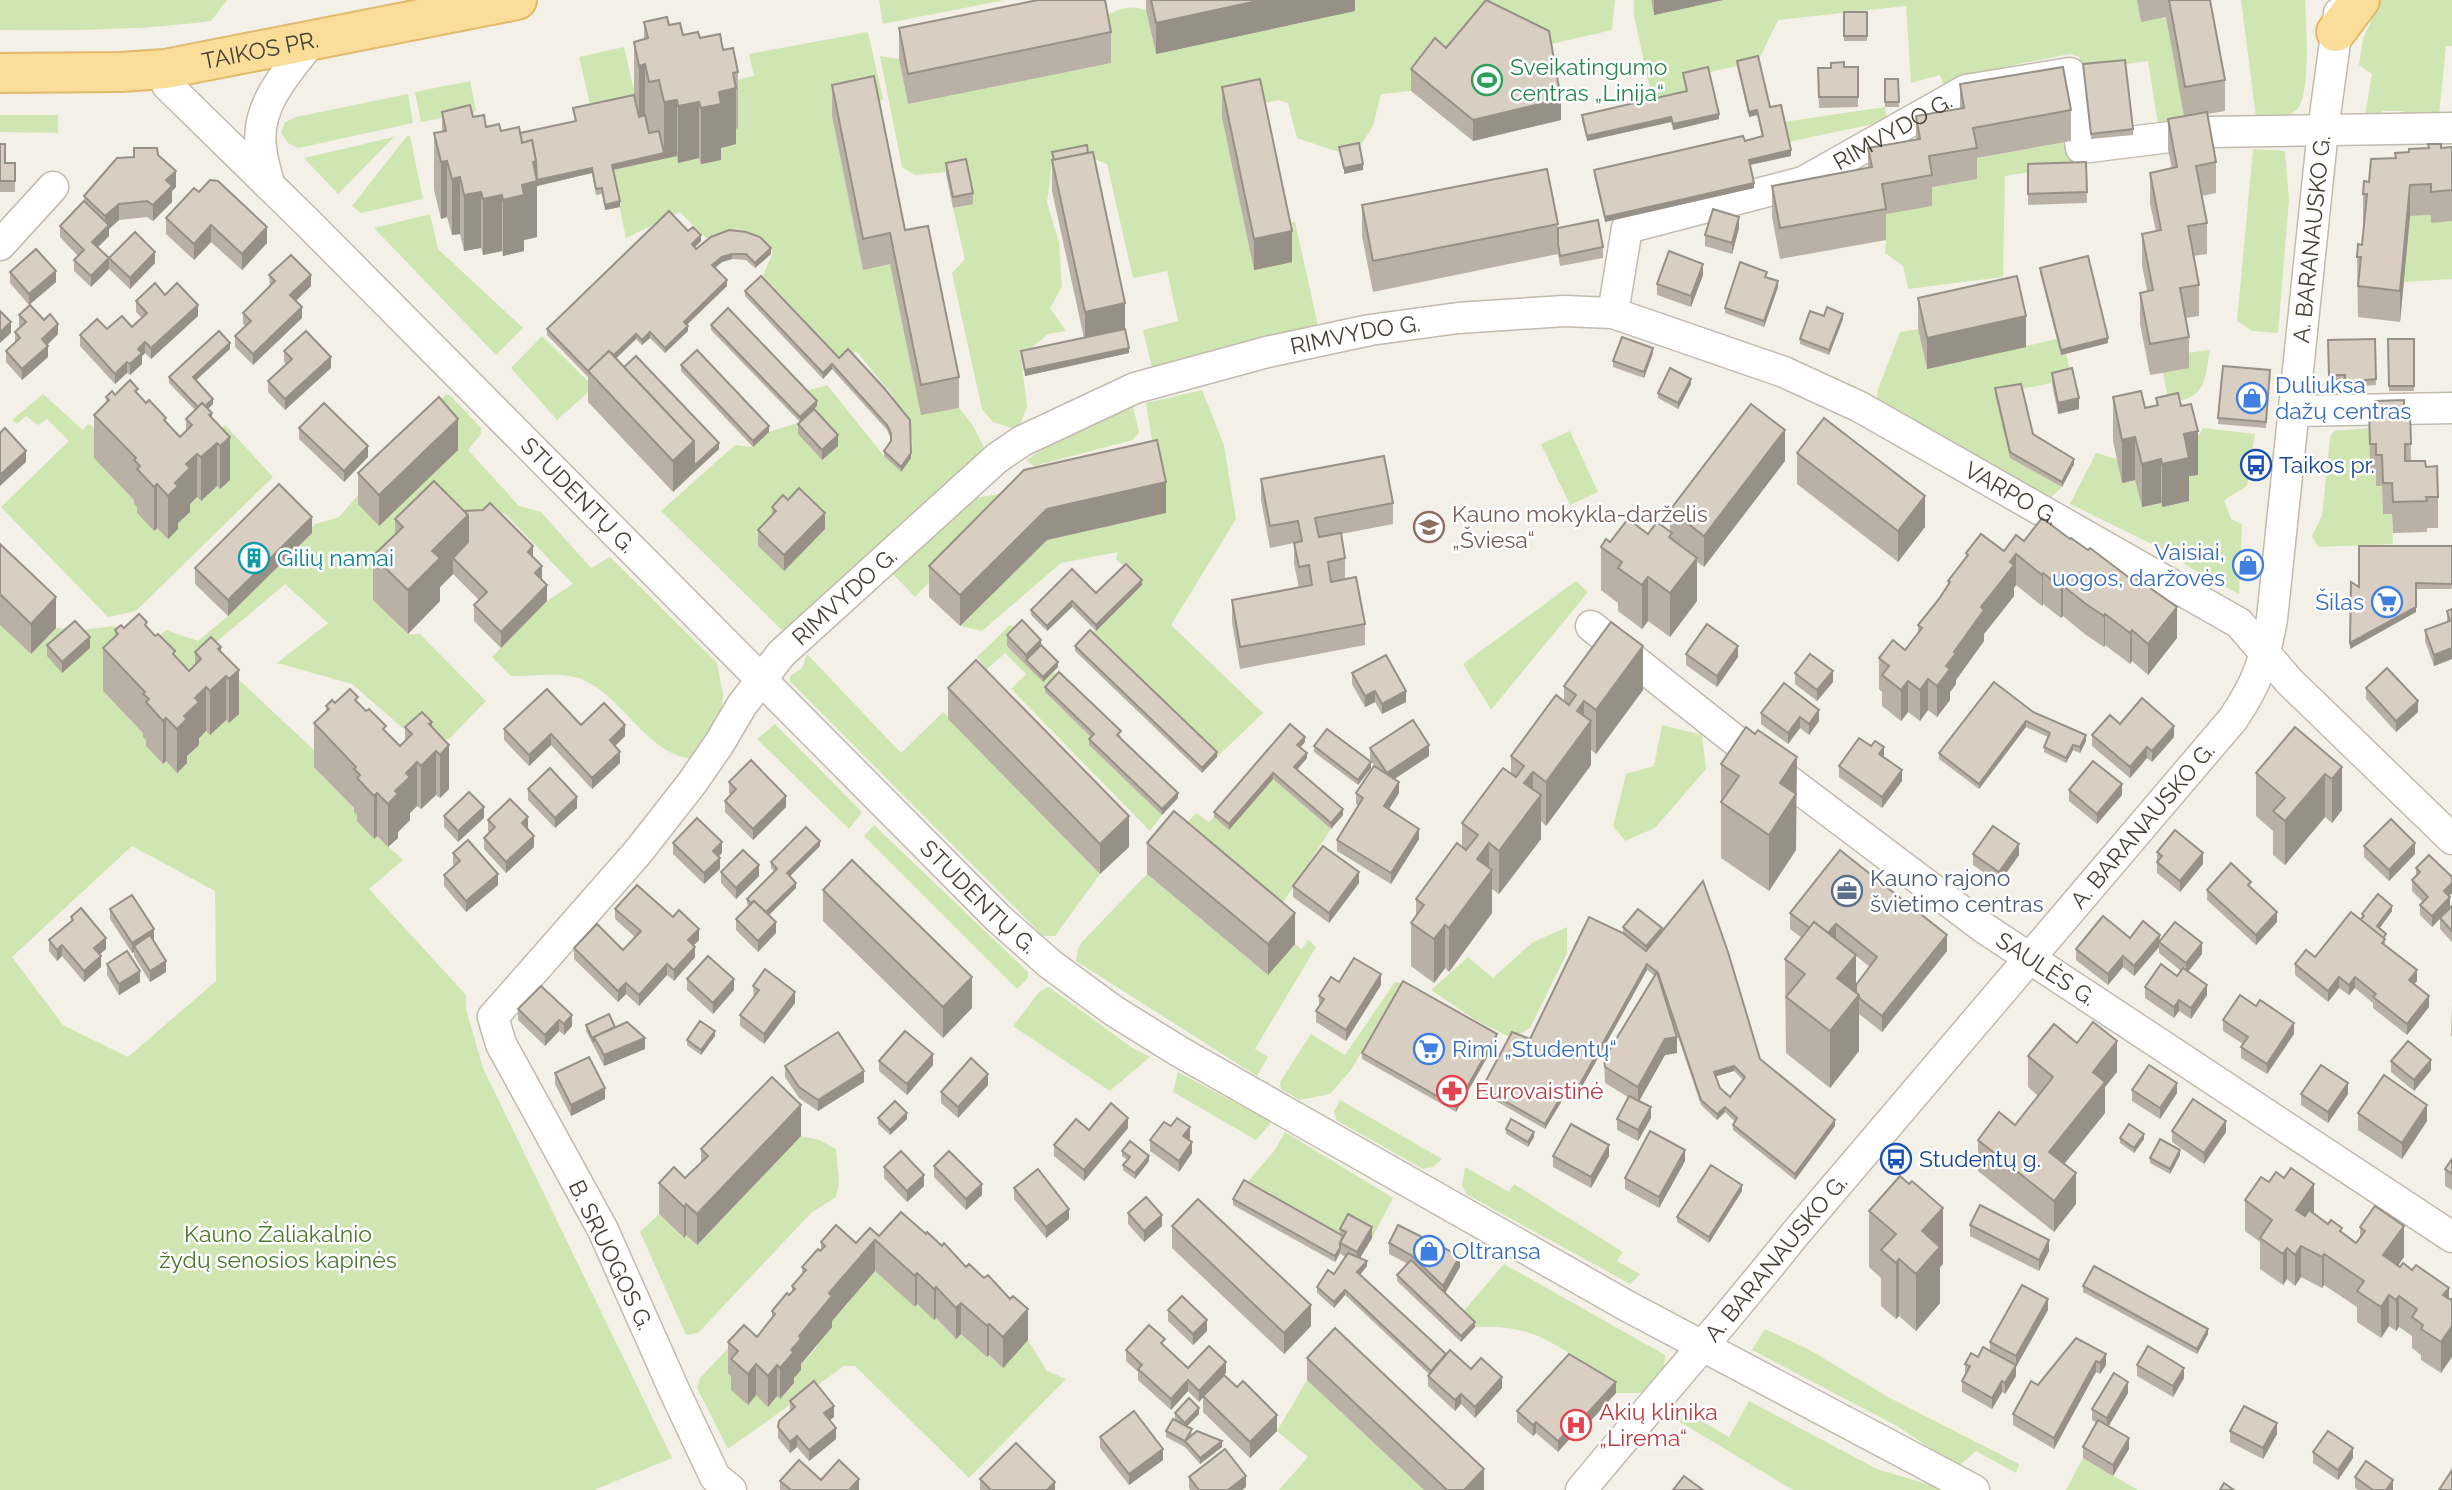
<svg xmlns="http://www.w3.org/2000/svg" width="2452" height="1490" font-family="Raleway,sans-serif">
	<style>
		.green { fill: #d0e6b2; fill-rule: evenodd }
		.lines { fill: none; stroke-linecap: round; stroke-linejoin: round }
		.minor-casing { stroke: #c2baae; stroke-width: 33 }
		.major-casing { stroke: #e0b96a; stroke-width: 42 }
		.minor { stroke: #fff; stroke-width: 30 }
		.major { stroke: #fbdd9a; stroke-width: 38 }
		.wall { fill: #bab1a6; fill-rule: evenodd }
		.shaded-wall { fill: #979087 }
		.building { fill: #d8cec1; stroke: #979087; stroke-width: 2; fill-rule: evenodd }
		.labels { text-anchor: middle; stroke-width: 5; stroke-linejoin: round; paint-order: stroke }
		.street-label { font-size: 23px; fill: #474037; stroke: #fff }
		.leisure-label { font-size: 23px; fill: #27864d; stroke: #fff; text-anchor: start }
		.shop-label { font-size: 23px; fill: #366cbe; stroke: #fff; text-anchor: start }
		.transit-label { font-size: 23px; fill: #164399; stroke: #fff; text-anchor: start }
		.education-label { font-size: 23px; fill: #785e54; stroke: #fff; text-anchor: start }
		.culture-label { font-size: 23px; fill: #0d838f; stroke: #fff; text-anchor: start }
		.service-label { font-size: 23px; fill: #4e5e75; stroke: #fff; text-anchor: start }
		.health-label { font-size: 23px; fill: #be3a42; stroke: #fff; text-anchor: start }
		.park-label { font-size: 23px; fill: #4a772c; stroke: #fff }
	</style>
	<rect width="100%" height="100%" fill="#f3f0e8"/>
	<g class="green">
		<path d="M0,0h227l-16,21c-70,9 -140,10 -211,9z"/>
		<polygon points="879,0 1005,0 883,24"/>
		<path d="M1352,0h263l-3,30 -65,15 -72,-31 -64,77 -30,3 -8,32 -14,22 -20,4 -42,-14 -9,-35 -10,-3 -9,2 -47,16 32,151 38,-7 -8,-39 11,-1 23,104 -166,41 -9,-37 35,-9 -11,-50 -34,7 -26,-114 -20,-8 -35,7 -5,40 12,39 3,45 -12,21 16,23 -18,3 -27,23 6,50 -9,23 -25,-8 -11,-13 -30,-136 13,-14 -12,-51 20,-5 -7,-33 -51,5 -13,-8 -22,-111 19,3 9,45 194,-86c14,-9 28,-14 44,-8l10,44z"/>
		<polygon points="1634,0 1651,0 1654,14 1723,0 2137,0 2141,21 2166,17 2185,118 2158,124 2148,61 2083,70 2079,57 2070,54 2004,67 1944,87 1940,75 1911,83 1906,6 1778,20 1758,61 1684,78 1687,96 1653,102 1634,16"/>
		<path d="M2241,0h64c1,23 6,91 -7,108 -8,11 -30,8 -42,9z"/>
		<polygon points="2381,0 2452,0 2452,46 2446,46 2439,115 2403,116 2403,111 2382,111 2381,122 2364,122 2372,74 2359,65 2363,39"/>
		<path d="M868,32l15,67 -9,8 -42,9 31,153 27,-5 69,144 13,16 17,33 -201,179 -127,-125 74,-66 18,2 16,-15 31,-10 3,-30 24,-7 57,71 17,16c22,-30 9,-46 -11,-71l3,-5 -36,-44 -19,4 -75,-80 10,-25 -18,-17 -48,5 -27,-27 -54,26 -14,-68 65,-14 2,6 20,-4 2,6 18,-16 4,-42 -5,-22 36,-8 -5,-22z"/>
		<polygon points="624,47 635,94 590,104 579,57"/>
		<polygon points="470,81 476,111 421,122 415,92"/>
		<polygon points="408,94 413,123 298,148 288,143 281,133 285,122 296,117"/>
		<polygon points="1885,107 1887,121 1788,142 1783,122"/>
		<polygon points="0,115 58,115 58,133 0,132"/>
		<polygon points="407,136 410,136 423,199 361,213 352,206"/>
		<polygon points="394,137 338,194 304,158"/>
		<polygon points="2071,141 2077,164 2005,176 2003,277 1908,289 1903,266 1885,253 1886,240 1882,215 1973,159"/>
		<polygon points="2253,149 2285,151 2289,200 2278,333 2252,331 2237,321"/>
		<polygon points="430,214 438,249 523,328 496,355 374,228"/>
		<polygon points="2431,215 2431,222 2452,221 2452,279 2404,282 2410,216"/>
		<polygon points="1918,329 1927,369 2057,339 2061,355 2066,354 2072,379 1996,394 2062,487 2044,504 1876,405 1878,389 1900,332"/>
		<polygon points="542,336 594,387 557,420 511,368"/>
		<path d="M2210,350c-6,35 -4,46 -41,54l-6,-31 23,-20z"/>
		<polygon points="1202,390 1224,445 1236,519 1171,625 1263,713 1217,757 1090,635 1142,585 1116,559 1118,552 1061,563 982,631 960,626 1047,540 1157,471 1146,403"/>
		<polygon points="43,394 83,430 88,424 105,434 140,510 137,513 154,530 157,528 175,526 186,508 197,497 201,501 217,486 220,489 202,447 225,425 273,477 136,611 108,617 1,507 69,441 47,419 38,425 26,416 17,424 12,420"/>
		<path d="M446,394l5,2 30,32v6l-13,16 51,56 22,6 50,56 19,-11 107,106 6,31 -2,23 -27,42c-52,-4 -74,-74 -124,-83 -18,-3 -40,0 -59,0l-19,-19 55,-56 26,-17 -69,-71 -14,6 -116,81 33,34h13l66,67 -37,38 -29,4 -68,-59 -75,-21 51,-40 -43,-39 -78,66 107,100 60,89 3,-3 26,24 -34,29 97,106v14l17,59 189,390 -78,32h-594v-865l31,29 25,-26 25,2 33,-4 32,24 20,-20 32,11 30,-25 84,-83 -3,-3 6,-6 24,-7zM104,692l134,22 -12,6 -16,14 -4,-3 -11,10 4,4 -15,14 -7,13 -11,-11 -3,3 -17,-18 3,-3 -4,-8zM132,846l83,45 1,90 -88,76 -65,-32 -51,-68z"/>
		<polygon points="1133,406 1139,432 1133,440 1034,466 1026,460 1066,436"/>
		<polygon points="2203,428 2255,434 2247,486 2224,500 2231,519 2242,524 2239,594 2209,579 2154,545 2070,504 2096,453 2117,459 2123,483 2135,480 2142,507 2161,503 2163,507 2189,501 2184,478 2191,448"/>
		<polygon points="2369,428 2370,475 2376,475 2376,486 2382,486 2383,514 2392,514 2393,544 2318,547 2312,536 2322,516 2330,437 2334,431"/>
		<polygon points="1570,431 1598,492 1570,505 1541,444"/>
		<polygon points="1017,491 915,597 891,572 975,498"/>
		<polygon points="1576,581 1588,592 1491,710 1463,664"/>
		<polygon points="1010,625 1022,631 1043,682 1054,672 1059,678 1045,692 1094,740 1162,815 1150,831 1011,689 1026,674 1005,653 986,670 977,657"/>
		<polygon points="807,654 901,753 943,712 1100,874 1055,936 1043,936 790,681 790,676 802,668"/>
		<polygon points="775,724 862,812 849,829 757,739"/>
		<polygon points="1662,725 1702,735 1706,769 1655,828 1625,841 1613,826 1626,774 1654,766"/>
		<polygon points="1273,779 1331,829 1277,912 1187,823 1196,813 1209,822 1214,817 1229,830"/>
		<polygon points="874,825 1028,972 1028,978 1017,989 864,836"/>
		<polygon points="1147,874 1268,975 1295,944 1302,949 1308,940 1316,947 1255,1049 1268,1057 1257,1076 1076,961 1078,949 1082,942"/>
		<polygon points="1567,927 1567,953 1530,1028 1512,1038 1477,1021 1431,990 1468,957 1493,978 1533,942"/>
		<polygon points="1395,982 1401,983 1351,1070 1330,1094 1300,1100 1281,1089 1280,1082 1311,1034 1345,1055"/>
		<polygon points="1049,987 1131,1047 1150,1057 1110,1091 1013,1026 1040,991"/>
		<polygon points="1178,1072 1260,1116 1271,1123 1256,1140 1173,1092"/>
		<polygon points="1340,1100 1442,1159 1433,1167 1423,1169 1336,1120 1334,1112"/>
		<polygon points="1285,1132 1393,1198 1372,1238 1349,1226 1340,1240 1244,1186 1275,1150"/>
		<polygon points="801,1136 819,1140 836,1149 839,1183 836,1197 811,1213 698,1333 686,1335 640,1232 659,1214 683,1238 686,1235 697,1245"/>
		<polygon points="1465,1167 1509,1192 1514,1184 1623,1252 1617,1261 1640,1274 1630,1284 1466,1194 1462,1185"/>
		<path d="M1504,1264l161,91 -1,15 -16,23h-32l-47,-28 4,-9c-34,-23 -57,-31 -98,-29l-14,-13z"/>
		<polygon points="875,1271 915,1306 917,1304 934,1319 936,1318 956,1339 961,1334 1003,1367 1028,1340 1047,1371 1066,1379 969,1478 855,1366 844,1366 728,1449 697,1388 700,1378 732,1344 738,1382 747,1404 756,1395 769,1406 777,1396 780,1398 794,1384 791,1381 799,1367 818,1346 816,1343 829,1324 849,1302 848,1301"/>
		<polygon points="1765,1329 1808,1349 1888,1397 2019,1464 2016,1473 1976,1451 1958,1467 1897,1426 1752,1350"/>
		<polygon points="1307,1380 1424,1490 1279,1490 1308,1457 1277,1431"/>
		<polygon points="1749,1401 1877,1469 1947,1490 1793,1490 1672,1417 1693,1416 1729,1437"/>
		<polygon points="2083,1458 2138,1490 2066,1490"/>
	</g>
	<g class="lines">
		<g class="minor-casing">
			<g id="minor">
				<path id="s1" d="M165,69l2,16 141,138 690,695 52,46 64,47 66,41 447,254 347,184"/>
				<path d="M269,184c-3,-12 -7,-25 -8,-37 -6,-41 27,-76 50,-105"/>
				<polyline points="0,245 53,187"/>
				<path id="s2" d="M1613,313l14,-85 176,-46 163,-92 104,-17 11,75 129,-16 242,-4"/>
				<polyline points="2295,411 2452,408"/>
				<path id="s3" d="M1591,626l150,119 243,183 468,309"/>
				<path id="s4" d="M731,1490l-16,-13 -40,-85 -72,-162 -102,-186 -8,-27 145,-165 54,-69 27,-39 23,-39 39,-51 216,-196 25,-17 113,-53 132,-36 103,-22 88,-12 106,-7 49,2 171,59 76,35 379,216 50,58 163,158"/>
				<path id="s5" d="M1581,1490c71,-86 145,-169 214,-256l438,-515c25,-37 31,-57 39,-100l51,-489 16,-117"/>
			</g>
		</g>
		<g class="major-casing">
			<g id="major">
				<polyline points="2336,32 2360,0"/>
				<path id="s6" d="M0,73l120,-1 45,-3 352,-69"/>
			</g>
		</g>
		<use href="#minor" class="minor"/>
		<use href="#major" class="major"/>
	</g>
	<g class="wall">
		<polygon points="1146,0 1355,0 1355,11 1156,54 1146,10"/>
		<polygon points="1651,0 1723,0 1654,15"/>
		<polygon points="2137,0 2210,0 2225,80 2225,111 2207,114 2216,162 2216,193 2202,196 2207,223 2207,254 2193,256 2199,285 2199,316 2186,318 2189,337 2189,368 2150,375 2140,324 2140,293 2147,291 2142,265 2142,234 2156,231 2150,204 2150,173 2172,169 2168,150 2168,119 2184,116 2166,17 2141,22"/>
		<rect x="1844" y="12" width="23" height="29"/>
		<polygon points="644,22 669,25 683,35 700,38 723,50 738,72 738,128 736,129 736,144 721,148 721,160 701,164 699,158 678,163 677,156 613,170 620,207 605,210 602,194 596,195 592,173 537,186 537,237 524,240 524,251 503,256 502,251 483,255 481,248 464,251 460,234 452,235 447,217 441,219 434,190 434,133 442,132 442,112 501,131 520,133 575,121 573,108 634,95 634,42 644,39"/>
		<polygon points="899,28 1111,32 1111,63 908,104 899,59"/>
		<polygon points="1446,48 1561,120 1473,141 1411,91 1411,69"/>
		<polygon points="1737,61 1770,107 1791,156 1750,165 1754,188 1605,222 1594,175 1594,170 1762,137 1757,115 1749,117 1737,66"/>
		<polygon points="2083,64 2133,129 2133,135 2091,139"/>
		<polygon points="1844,67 1858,67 1858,107 1819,108 1818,68"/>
		<polygon points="1683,73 1719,119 1673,130 1671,122 1587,141 1582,121 1582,115 1686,91"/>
		<polygon points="1885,79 1898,79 1899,107 1885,107"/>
		<polygon points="1960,84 2071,110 2071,141 1977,158 1977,179 1932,187 1932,206 1886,214 1886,240 1780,259 1772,217 1772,186 1868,168 1868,148 1916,140 1916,116 1960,108"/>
		<polygon points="832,85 905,230 959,377 959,408 921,415 890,264 863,270 832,116"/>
		<polygon points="1222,87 1292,262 1254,270 1222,118"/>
		<polygon points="0,144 5,163 15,163 15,192 0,192"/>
		<polygon points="2452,147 2452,221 2431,223 2431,215 2410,216 2400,322 2358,317 2357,257 2362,245 2364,225 2363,225 2363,194 2395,158 2409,152"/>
		<polygon points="134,148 158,155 176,187 172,191 172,202 153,221 147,217 119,220 109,229 109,236 98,247 109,258 155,263 130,289 109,269 91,287 74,271 74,260 78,256 60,237 60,226 84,201 84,196 134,157"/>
		<polygon points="1052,152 1125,329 1129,353 1025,376 1021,357 1021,351 1084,338 1052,191"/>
		<polygon points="2086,162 2087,203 2028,205 2028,164"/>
		<polygon points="946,163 973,193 973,204 953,208 946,174"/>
		<polygon points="199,192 267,243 242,270 211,242 194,260 166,234 166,218"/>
		<polygon points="1362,205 1558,224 1558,228 1603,247 1603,258 1560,266 1558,254 1373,292 1362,236"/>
		<polygon points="1739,228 1732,254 1705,246 1705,235"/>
		<polygon points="688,231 701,241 695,247 696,249 771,254 755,268 746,260 732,259 722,262 715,268 727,286 687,325 688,331 665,353 650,338 642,345 636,339 616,358 624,367 719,449 673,492 588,402 588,377 547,335 547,329"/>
		<polygon points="2040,268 2108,343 2061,355 2040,273"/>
		<polygon points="10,272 56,282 29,305 10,283"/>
		<polygon points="269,275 311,286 296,301 302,318 253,365 235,347 235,336 245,326 243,324 243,313 270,287"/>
		<polygon points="1703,275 1691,307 1657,295 1657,284"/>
		<polygon points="1767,278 1778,287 1764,327 1725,313 1725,308"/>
		<polygon points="745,291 839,358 911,458 901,472 884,456 884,451 891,441 891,439 887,430 832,369 823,379 745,296"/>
		<polygon points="165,295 198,316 151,359 145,353 142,356 142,364 130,375 127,373 115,384 80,346 80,335 107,329 132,327 142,318 136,312 136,301"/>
		<polygon points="1918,298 2026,347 1927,369 1918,329"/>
		<polygon points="19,315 44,320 58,334 47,345 48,357 22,380 6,362 6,351 15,343 15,332 21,327 19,326"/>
		<polygon points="1824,316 1843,319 1829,355 1800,344 1800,339"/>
		<polygon points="711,325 817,406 802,421 838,446 822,460 798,434 798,424 800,422 711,330"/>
		<polygon points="2375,339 2376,385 2345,387 2345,380 2329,381 2328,340"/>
		<polygon points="2388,339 2414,339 2414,391 2389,391"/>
		<polygon points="230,349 196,380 213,404 208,409 212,418 230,480 220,489 217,486 201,501 197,497 190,504 190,512 178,523 178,529 168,539 157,528 154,531 137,513 137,507 134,504 134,500 94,458 94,415 106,404 106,397 115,395 138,394 180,437 186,432 186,419 195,410 169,383 169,377"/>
		<polygon points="284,351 331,368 285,410 268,392 268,381 286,364 284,362"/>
		<polygon points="1653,353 1644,378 1613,367 1613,361"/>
		<polygon points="681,365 769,432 753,447 681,371"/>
		<polygon points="2270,370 2266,428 2218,424 2218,418"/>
		<polygon points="2052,373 2079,409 2058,414 2052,384"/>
		<polygon points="1691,384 1678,409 1658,398 1658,393"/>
		<polygon points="1995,388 2033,434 2074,464 2062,487 2010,458 1995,394"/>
		<polygon points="2113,397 2145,408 2156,405 2156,398 2198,475 2189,476 2189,501 2162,507 2161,503 2142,507 2135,480 2122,483 2113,441"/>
		<polygon points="2410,411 2411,461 2426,467 2438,497 2438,528 2427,528 2427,532 2393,533 2392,514 2383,514 2382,486 2376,486 2376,475 2370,475 2369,412"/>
		<polygon points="299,428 368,457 344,482 299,439"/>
		<polygon points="458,450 379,526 358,504 358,473"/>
		<polygon points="1797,453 1925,527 1898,562 1797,484"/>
		<polygon points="1785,461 1704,567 1697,562 1697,601 1670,637 1648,621 1642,629 1618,611 1618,603 1601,590 1601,547 1610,542 1648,534 1670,532 1670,510"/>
		<polygon points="1261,479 1393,503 1393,524 1341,534 1345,558 1345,579 1365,624 1365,645 1240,669 1232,622 1232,600 1299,588 1294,564 1294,543 1270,548 1261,500"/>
		<polygon points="788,500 825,529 784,571 758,546 758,530 772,516 772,507"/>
		<polygon points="464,511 533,557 542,580 547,601 501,648 474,621 474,605 479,600 453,574 440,587 440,601 408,634 373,600 373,556 395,534 395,519"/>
		<polygon points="1166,513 1047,540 960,626 929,597 929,566"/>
		<polygon points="312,533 228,616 195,584 195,568"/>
		<polygon points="2024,541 2177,638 2148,675 2132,661 2130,664 2105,645 2104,647 2086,635 2063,616 2061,618 2043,604 2042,606 2016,585 2014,588 2014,596 1984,634 1984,641 1956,680 1956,684 1950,692 1950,700 1937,717 1928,710 1920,721 1908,712 1901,721 1882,706 1882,692 1879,689 1879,658 1905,650 1918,633 1918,625 1939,599 1948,585 1948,581 1966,558 1966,553 2004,551"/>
		<polygon points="0,544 56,628 31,654 0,625"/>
		<polygon points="2452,546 2452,588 2451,589 2416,589 2416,612 2350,649"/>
		<polygon points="1142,585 1096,631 1072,607 1047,631 1031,615 1031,610 1096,593"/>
		<polygon points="2452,609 2452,659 2434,666 2425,641 2425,630 2447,622 2447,611"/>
		<polygon points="124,628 147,628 189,671 195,665 195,652 221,652 239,714 229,723 226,720 210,735 206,731 199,738 199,745 187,756 187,763 177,773 166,761 163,764 146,746 146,740 143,737 143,733 103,691 103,648 115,637 115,630"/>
		<polygon points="1007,635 1041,645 1058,667 1043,682 1007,646"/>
		<polygon points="47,645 90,648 62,673 47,656"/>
		<polygon points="1075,646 1217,757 1202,773 1075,651"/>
		<polygon points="1686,654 1738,657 1717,687 1686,665"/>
		<polygon points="1352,673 1406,702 1382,714 1375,702 1365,707 1352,684"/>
		<polygon points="1795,673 1833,682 1817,701 1795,684"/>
		<polygon points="1784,683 1819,721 1809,735 1800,728 1788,744 1761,724 1761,713"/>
		<polygon points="1564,686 1643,690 1596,754 1591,750 1591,765 1546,826 1541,821 1541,839 1499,894 1492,889 1492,913 1449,972 1445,968 1434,983 1411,966 1411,923 1416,917 1416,899 1462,848 1462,823 1511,773 1511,756 1564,701"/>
		<polygon points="1045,687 1121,736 1120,738 1178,798 1162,815 1089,745 1089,739 1091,737 1045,692"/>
		<polygon points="948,688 1129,847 1100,874 948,719"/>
		<polygon points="2366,688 2418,712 2396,732 2366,699"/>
		<polygon points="335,703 358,703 400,746 405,740 405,727 432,727 449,789 440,798 436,795 421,809 417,806 410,813 410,820 398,832 398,838 388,847 377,836 374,839 357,821 357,815 354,812 354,808 314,767 314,723 326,712 326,706"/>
		<polygon points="2033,712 2086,741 2080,753 2073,750 2066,763 2044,752 2044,747 2048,737 2026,727 1979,789 1939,759 1939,753"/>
		<polygon points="2120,724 2174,737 2152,762 2147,758 2130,778 2092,746 2092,735"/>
		<polygon points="581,725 625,736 615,746 620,763 592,789 551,745 529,766 504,740 504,729"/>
		<polygon points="1305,742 1300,748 1307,758 1297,770 1343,815 1331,829 1273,779 1229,830 1214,817 1214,812"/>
		<polygon points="1314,746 1371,768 1358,785 1314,752"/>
		<polygon points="1370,748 1429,756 1394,779 1399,793 1388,809 1419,839 1391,884 1337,851 1337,840 1359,806 1356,804 1356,793 1376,768 1370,759"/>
		<polygon points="1884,757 1902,781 1882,808 1839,777 1839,766"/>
		<polygon points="1721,764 1797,813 1796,815 1796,850 1769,891 1721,858"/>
		<polygon points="2342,767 2342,810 2332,823 2325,817 2285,865 2273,855 2273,831 2256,816 2256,773"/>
		<polygon points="729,782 786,807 753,840 725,812 725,801 731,795 729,793"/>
		<polygon points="528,789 577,808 555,828 528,800"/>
		<polygon points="2069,790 2122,795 2097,824 2069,801"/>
		<polygon points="444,816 484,818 458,842 444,827"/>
		<polygon points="488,820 528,828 534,847 506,873 484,849 484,838 490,833 488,831"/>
		<polygon points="673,843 722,853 718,856 720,869 704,884 673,854"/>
		<polygon points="1147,843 1295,944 1268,975 1147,874"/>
		<polygon points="820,846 790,876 796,888 769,915 776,933 758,952 736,930 736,919 749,906 747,904 747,899 774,871 771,868 771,862"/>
		<polygon points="2364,846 2415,854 2389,881 2364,857"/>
		<polygon points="2157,852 2203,864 2180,892 2157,873"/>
		<polygon points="453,853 498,885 466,912 444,886 444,875 454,866 453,864"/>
		<polygon points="1973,854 2019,855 1999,883 1973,865"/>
		<polygon points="2416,868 2452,893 2449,896 2450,907 2452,906 2452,942 2440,929 2440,919 2432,927 2420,915 2420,905 2423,902 2412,891 2412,880 2416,876"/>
		<polygon points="721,872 759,876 736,899 721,883"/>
		<polygon points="1359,883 1329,923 1293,897 1293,886"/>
		<polygon points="823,890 972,1008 943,1038 823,921"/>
		<polygon points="2207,890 2277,922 2256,945 2207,900"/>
		<polygon points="110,909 154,940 153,940 166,972 150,982 134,956 134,952 132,953 110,919"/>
		<polygon points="615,909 699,940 694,945 695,957 674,981 667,975 639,1006 626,994 618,1002 574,959 574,948 623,950 635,937 615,919"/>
		<polygon points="2392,911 2379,928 2386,939 2385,941 2385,945 2417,981 2414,984 2429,1007 2407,1035 2373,1008 2373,1003 2355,988 2349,995 2339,988 2328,1002 2295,975 2295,964 2315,957 2360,920 2362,918 2362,914"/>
		<path d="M1790,913l157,38 -65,81 -23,-18v37l-29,37 -44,-35 -1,-94 17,-21 -12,-9zM1856,956l14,11 -14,18z"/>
		<polygon points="71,917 106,949 100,954 101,967 84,982 62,956 57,961 49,951 49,940 71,922"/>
		<path d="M1623,927l39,5 98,127 75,67 -40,54 -62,-50v-5l2,-3 -10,-10 -8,8 -16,-15 -31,-92 7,40 -12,2 -26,46 12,17 -13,23 -21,-11v-11l11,-22 -23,-14 -1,-24 51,-83 -8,-6 -72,129 -9,-5 -21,35 -63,-36v-5l48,-49 93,-106zM1734,1071l9,9 -13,17 -10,-9 -4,-12z"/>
		<polygon points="2130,938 2160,941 2202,954 2188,972 2207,995 2191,1019 2179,1011 2174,1018 2145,998 2145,987 2177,976 2181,971 2159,953 2159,947 2134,976 2123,967 2108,985 2076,960 2076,949"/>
		<polygon points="107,964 140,982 119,995 107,975"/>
		<polygon points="687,979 734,990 713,1014 687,990"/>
		<polygon points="1339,982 1381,985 1346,1041 1316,1022 1316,1011 1319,1007 1319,996"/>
		<polygon points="541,986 572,1026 564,1035 559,1031 545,1046 518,1020 518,1009"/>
		<polygon points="753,986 795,1003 764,1044 740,1026 740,1015 754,997"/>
		<polygon points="2452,1004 2452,1036 2451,1036"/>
		<polygon points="2223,1020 2294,1034 2267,1074 2241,1058 2241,1047 2243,1044 2223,1031"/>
		<polygon points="586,1025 615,1027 645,1049 604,1066 586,1031"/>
		<polygon points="715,1036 701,1055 687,1045 687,1040"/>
		<polygon points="1497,1040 1456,1112 1362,1059 1362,1053"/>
		<polygon points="2077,1043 2117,1072 2105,1087 2105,1113 2064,1164 2076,1204 2054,1232 1978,1171 1978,1140 2015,1125 2038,1096 2028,1087 2028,1056"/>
		<polygon points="879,1061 933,1065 907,1095 879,1071"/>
		<polygon points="2391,1061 2431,1070 2414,1091 2391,1072"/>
		<polygon points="785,1066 864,1082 818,1111 799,1098 785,1077"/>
		<polygon points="555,1073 605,1099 571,1116 555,1084"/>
		<polygon points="988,1085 958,1118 941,1103 941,1092"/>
		<polygon points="2132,1090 2177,1093 2160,1119 2132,1101"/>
		<polygon points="2301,1094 2348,1094 2328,1123 2301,1105"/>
		<polygon points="2358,1113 2427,1121 2402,1159 2358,1130"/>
		<polygon points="878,1118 907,1119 890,1135 878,1124"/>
		<polygon points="1128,1128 1084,1181 1054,1156 1054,1145 1089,1130"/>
		<polygon points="1506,1129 1534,1137 1528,1147 1506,1134"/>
		<polygon points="2172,1131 2226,1132 2204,1164 2172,1142"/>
		<polygon points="801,1136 697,1245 686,1235 684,1238 659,1214 659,1183 685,1178 701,1163 701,1149"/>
		<polygon points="1190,1138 1189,1140 1192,1153 1179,1172 1150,1151 1150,1140"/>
		<polygon points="2120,1138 2144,1139 2134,1153 2120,1143"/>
		<polygon points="1122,1151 1149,1161 1135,1179 1123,1170 1123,1165 1127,1160 1122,1156"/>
		<polygon points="2180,1155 2170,1174 2150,1163 2150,1158"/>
		<polygon points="1553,1156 1609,1156 1591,1188 1553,1167"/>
		<polygon points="2452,1159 2452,1190 2445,1186 2445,1169"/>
		<polygon points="1685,1161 1659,1208 1625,1189 1625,1178"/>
		<polygon points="934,1166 982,1195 966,1210 934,1177"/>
		<polygon points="884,1167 924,1186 907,1202 884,1178"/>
		<polygon points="2269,1182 2356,1243 2360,1238 2360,1227 2404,1257 2398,1266 2400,1267 2412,1270 2449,1288 2441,1373 2421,1360 2421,1355 2412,1348 2412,1336 2399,1327 2396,1331 2389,1326 2381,1338 2357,1322 2357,1307 2324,1285 2322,1288 2301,1277 2295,1286 2287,1279 2283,1285 2260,1269 2260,1242 2245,1231 2245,1200"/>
		<polygon points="1014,1188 1069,1219 1046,1238 1014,1199"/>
		<polygon points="1742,1191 1709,1243 1677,1222 1677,1217"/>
		<polygon points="1233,1199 1340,1234 1340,1229 1372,1238 1360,1258 1367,1266 1360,1275 1446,1354 1502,1388 1475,1418 1461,1404 1455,1411 1428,1386 1428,1376 1429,1374 1345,1295 1334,1308 1317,1293 1317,1287 1334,1274 1345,1257 1340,1253 1335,1262 1233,1205"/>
		<polygon points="1869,1211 1943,1264 1940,1267 1940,1303 1916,1331 1899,1316 1896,1319 1881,1306 1881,1278 1869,1267"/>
		<polygon points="1128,1213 1162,1226 1144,1242 1128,1224"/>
		<polygon points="1970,1225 2049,1251 2039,1271 1970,1236"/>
		<polygon points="1172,1226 1311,1326 1284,1354 1172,1248"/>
		<polygon points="879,1236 1028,1340 1003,1368 989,1355 987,1357 961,1334 956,1339 936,1318 934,1320 917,1304 915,1307 875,1271 832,1321 832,1327 801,1364 801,1370 794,1378 794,1383 780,1399 777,1396 768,1407 756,1395 748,1405 731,1390 731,1376 728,1373 728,1342 757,1337 772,1318 772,1311 792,1292 792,1286 802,1275 802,1267 821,1251 821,1242 856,1243"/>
		<polygon points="1389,1243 1460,1267 1445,1293 1475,1327 1461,1342 1397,1281 1397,1275 1408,1264 1389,1254"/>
		<polygon points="2083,1286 2208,1334 2197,1354 2083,1292"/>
		<polygon points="1168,1310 1207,1331 1193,1345 1168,1321"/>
		<polygon points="2048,1310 2016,1366 2016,1376 2005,1394 2002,1392 1992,1409 1962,1392 1962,1381 1965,1375 1965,1364 1990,1351 1990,1342"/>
		<polygon points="2076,1338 2106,1365 2100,1374 2096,1372 2054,1449 2013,1425 2013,1414 2038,1385"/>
		<polygon points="1165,1347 1188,1368 1226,1373 1224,1375 1277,1431 1250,1458 1203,1412 1203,1397 1199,1402 1188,1391 1171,1410 1138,1380 1138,1372 1126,1361 1126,1350"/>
		<polygon points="1307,1358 1484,1490 1424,1490 1307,1380"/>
		<polygon points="2137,1365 2184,1378 2173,1397 2137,1376"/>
		<polygon points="1616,1393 1575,1438 1573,1435 1558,1452 1536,1433 1533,1436 1517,1422 1517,1411"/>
		<polygon points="2128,1393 2108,1426 2129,1449 2113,1476 2083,1458 2083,1447 2097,1423 2092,1420 2092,1409"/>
		<polygon points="790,1401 834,1417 830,1420 836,1439 809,1461 797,1447 790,1453 778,1438 778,1427 790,1412"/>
		<polygon points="1175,1413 1199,1414 1187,1426 1192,1434 1191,1436 1222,1447 1200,1464 1185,1447 1166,1437 1166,1431 1177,1421 1175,1419"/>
		<polygon points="2230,1431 2277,1434 2263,1459 2230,1442"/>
		<polygon points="1100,1437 1163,1460 1129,1485 1100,1448"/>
		<polygon points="2313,1452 2353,1458 2338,1480 2313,1463"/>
		<polygon points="1189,1477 1246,1487 1242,1490 1190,1490 1189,1488"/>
		<polygon points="2355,1477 2393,1490 2358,1490 2355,1488"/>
		<polygon points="980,1479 1055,1490 980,1490"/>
		<polygon points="821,1480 859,1490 780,1490 780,1481"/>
	</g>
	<g class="shaded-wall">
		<polygon points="1262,0 1355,0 1355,11 1156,54 1156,23"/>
		<polygon points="1654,0 1723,0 1654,15"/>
		<polygon points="645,64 645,121 639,122 639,66"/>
		<polygon points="736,88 736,144 721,148 721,160 701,164 701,108 719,92"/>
		<polygon points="1561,99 1561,120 1473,141 1473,120"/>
		<polygon points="677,100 677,156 612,170 612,165 664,153 664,102"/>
		<polygon points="699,102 699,158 678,163 678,106"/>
		<polygon points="1757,110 1757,115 1749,117 1749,112"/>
		<polygon points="1719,114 1719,119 1673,130 1673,124"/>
		<polygon points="1671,117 1671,122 1587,141 1587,136"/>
		<polygon points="1791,150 1791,156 1749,165 1749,160"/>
		<polygon points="447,161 447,217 441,219 441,162"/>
		<polygon points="536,161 592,168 592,173 537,186 537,237 524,240 524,251 503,256 503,200 522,185 533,162"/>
		<polygon points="1363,164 1363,170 1344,174 1344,168"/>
		<polygon points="176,171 176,187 172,191 172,202 153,221 153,205 166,180"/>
		<polygon points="460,177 460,234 452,235 452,179"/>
		<polygon points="1754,183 1754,188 1605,222 1605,217"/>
		<polygon points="2410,185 2410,216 2400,322 2400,291"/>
		<polygon points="481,192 481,248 464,251 464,195"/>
		<polygon points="502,195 502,251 483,255 483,199"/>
		<polygon points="620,201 620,207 605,210 605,205"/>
		<polygon points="119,204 119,220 109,229 109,236 92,253 92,242 105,228 105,216"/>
		<polygon points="1739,217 1739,228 1732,254 1732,243"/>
		<polygon points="211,225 211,242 194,260 194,244"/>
		<polygon points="267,227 267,243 242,270 242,254"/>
		<polygon points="1292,231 1292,262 1254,270 1254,239"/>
		<polygon points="701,235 701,241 692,250 692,244"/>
		<polygon points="771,248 771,254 755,268 755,263"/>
		<polygon points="155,252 155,263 130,289 130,278"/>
		<polygon points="732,254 732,259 722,262 712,270 712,265 722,257"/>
		<polygon points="109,258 109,269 91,287 91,276"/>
		<polygon points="1703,264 1703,275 1691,307 1691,296"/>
		<polygon points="56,271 56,282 29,305 29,294"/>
		<polygon points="311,275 311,286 290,306 290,295"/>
		<polygon points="727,280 727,286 684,327 684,322"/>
		<polygon points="1778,281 1778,287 1764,327 1764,321"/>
		<polygon points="1125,303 1125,334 1085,343 1085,312"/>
		<polygon points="198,305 198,316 151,359 151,348"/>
		<polygon points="302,307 302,318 253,365 253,354"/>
		<polygon points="1843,314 1843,319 1829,355 1829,350"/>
		<polygon points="2026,316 2026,347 1927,369 1927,338"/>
		<polygon points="11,322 11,333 0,343 0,332"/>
		<polygon points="58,324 58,334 42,350 42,339"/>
		<polygon points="688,326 688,331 665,353 665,348"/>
		<polygon points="650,332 650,338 642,345 642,340"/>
		<polygon points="636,334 636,339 595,379 592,376"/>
		<polygon points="2108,338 2108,343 2061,355 2061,350"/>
		<polygon points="145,342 145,353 142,356 142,364 130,375 130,364 138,349"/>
		<polygon points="230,343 230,349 193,383 193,377"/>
		<polygon points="48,346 48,357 22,380 22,369"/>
		<polygon points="1129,348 1129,353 1025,376 1025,370"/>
		<polygon points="1653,348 1653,353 1644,378 1644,372"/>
		<polygon points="331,357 331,368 285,410 285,399"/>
		<polygon points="127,362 127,373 115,384 115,374"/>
		<polygon points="832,364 832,369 823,379 823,373"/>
		<polygon points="1691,379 1691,384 1678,409 1678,403"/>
		<polygon points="2079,398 2079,409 2058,414 2058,403"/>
		<polygon points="213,399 213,404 200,416 200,410"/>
		<polygon points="817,401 817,406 800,422 800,417"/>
		<polygon points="212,413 212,447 217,443 217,486 201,501 201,457 209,415"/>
		<polygon points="458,419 458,450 379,526 379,495"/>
		<polygon points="769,426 769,432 753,447 753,441"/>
		<polygon points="1785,430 1785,461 1704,567 1704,536"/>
		<polygon points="2198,431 2198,475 2189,476 2189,501 2162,507 2162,464 2184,434"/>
		<polygon points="838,435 838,446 822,460 822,450"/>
		<polygon points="230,437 230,480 220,489 220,446"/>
		<polygon points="2135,437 2135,480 2122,483 2122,440"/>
		<polygon points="694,441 694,472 673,492 673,461"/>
		<polygon points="719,443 719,449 694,472 694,466"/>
		<polygon points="368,446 368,457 344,482 344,471"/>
		<polygon points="26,451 26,462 0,486 0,475"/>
		<polygon points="911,453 911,458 901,472 901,467"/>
		<polygon points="197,454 197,497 190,504 190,512 178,523 178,529 168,539 168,496 186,464"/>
		<polygon points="2074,459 2074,464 2062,487 2062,482"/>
		<polygon points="2161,459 2161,503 2142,507 2142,464"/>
		<polygon points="1166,482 1166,513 1047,540 960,626 960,595 1047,509"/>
		<polygon points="157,484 157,528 154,531 154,487"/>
		<polygon points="1925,496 1925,527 1898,562 1898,531"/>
		<polygon points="825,513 825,529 784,571 784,555"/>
		<polygon points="468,515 468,558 453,558 453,574 440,587 440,601 408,634 408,590 432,551"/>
		<polygon points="312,517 312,533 228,616 228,600"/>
		<polygon points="533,546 533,562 528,552"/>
		<polygon points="2016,554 2016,585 2014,588 2014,596 1984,634 1984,641 1956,680 1956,684 1950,692 1950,700 1937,717 1937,686 1946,666 1981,607"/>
		<polygon points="1697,558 1697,601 1670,637 1670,593"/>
		<polygon points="542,566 542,582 535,573"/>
		<polygon points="2043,573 2043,604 2042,606 2042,575"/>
		<polygon points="1648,577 1648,621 1642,629 1642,585"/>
		<polygon points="1142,580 1142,585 1096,631 1096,625"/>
		<polygon points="547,585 547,601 501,648 501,632"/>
		<polygon points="2063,586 2063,616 2061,618 2061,587"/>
		<polygon points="56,597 56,628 31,654 31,624"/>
		<polygon points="1072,601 1072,607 1047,631 1047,626"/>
		<polygon points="2177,607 2177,638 2148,675 2148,644"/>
		<polygon points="2416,607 2416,612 2350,649 2350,643"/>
		<polygon points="2105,614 2105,645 2104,647 2104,616"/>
		<polygon points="2132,630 2132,661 2130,664 2130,633"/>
		<polygon points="90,637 90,648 62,673 62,662"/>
		<polygon points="1041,640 1041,650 1026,660 1026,655"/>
		<polygon points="1643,646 1643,690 1596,754 1596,710"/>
		<polygon points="1738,646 1738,657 1717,687 1717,676"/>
		<polygon points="221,647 221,681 226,676 226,720 210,735 210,691 218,649"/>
		<polygon points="2452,648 2452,659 2434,666 2434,655"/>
		<polygon points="1058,662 1058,667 1043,682 1043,677"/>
		<polygon points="239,670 239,714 229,723 229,679"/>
		<polygon points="1833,671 1833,682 1817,701 1817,690"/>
		<polygon points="1928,679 1928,710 1920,721 1920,690"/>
		<polygon points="1908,681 1908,712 1901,721 1901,690"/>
		<polygon points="206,687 206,731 199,738 199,745 187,756 187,763 177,773 177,729 195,698"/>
		<polygon points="1375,691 1375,702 1365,707 1365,696"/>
		<polygon points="1406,691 1406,702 1382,714 1382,704"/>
		<polygon points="1584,701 1584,731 1591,721 1591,765 1546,826 1546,782 1577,711"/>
		<polygon points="2418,701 2418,712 2396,732 2396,721"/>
		<polygon points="1819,710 1819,721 1809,735 1809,724"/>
		<polygon points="1800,717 1800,728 1788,744 1788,733"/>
		<polygon points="166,718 166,761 163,764 163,721"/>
		<polygon points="2026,721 2026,727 1979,789 1979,784"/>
		<polygon points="432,722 432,756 436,751 436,795 421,809 421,766 429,724"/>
		<polygon points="625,725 625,736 610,751 610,740"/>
		<polygon points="2174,726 2174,737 2152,762 2152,751"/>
		<polygon points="551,734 551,745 529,766 529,755"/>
		<polygon points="2086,735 2086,741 2080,753 2080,747"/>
		<polygon points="1305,737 1305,742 1297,751 1297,745"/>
		<polygon points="449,745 449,789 440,798 440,755"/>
		<polygon points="1429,745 1429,756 1387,784 1387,773"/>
		<polygon points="2073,745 2073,750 2066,763 2066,758"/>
		<polygon points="1884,747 1884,758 1879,754"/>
		<polygon points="2147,747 2147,758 2130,778 2130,767"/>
		<polygon points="620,752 620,763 592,789 592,778"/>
		<polygon points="1217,752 1217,757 1202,773 1202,768"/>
		<polygon points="1307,753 1307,758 1294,773 1294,767"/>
		<polygon points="1797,757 1796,850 1769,891 1769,835 1780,783"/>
		<polygon points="417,762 417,806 410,813 410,820 398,832 398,838 388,847 388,804 406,773"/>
		<polygon points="1371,762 1371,768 1358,785 1358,780"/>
		<polygon points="2342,767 2342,810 2332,823 2332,779"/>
		<polygon points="1902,770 1902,781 1882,808 1882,797"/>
		<polygon points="1533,772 1533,806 1541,795 1541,839 1499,894 1499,851 1524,783"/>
		<polygon points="1273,773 1273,779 1229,830 1229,824"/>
		<polygon points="2325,774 2325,817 2285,865 2285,821"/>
		<polygon points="1399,782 1399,793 1384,817 1384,806"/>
		<polygon points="2122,784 2122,795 2097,824 2097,814"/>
		<polygon points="377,793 377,836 374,839 374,796"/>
		<polygon points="1178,793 1178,798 1162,815 1162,809"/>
		<polygon points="786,796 786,807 753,840 753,829"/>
		<polygon points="577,797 577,808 555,828 555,818"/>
		<polygon points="484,807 484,818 458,842 458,831"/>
		<polygon points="1343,809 1343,815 1331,829 1331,823"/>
		<polygon points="1129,816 1129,847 1100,874 1100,844"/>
		<polygon points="528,817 528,828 522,834 522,823"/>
		<polygon points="1419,829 1419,839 1391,884 1391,873"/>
		<polygon points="534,836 534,847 506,873 506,862"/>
		<polygon points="820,841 820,846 787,879 787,873"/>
		<polygon points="722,842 722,853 713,862 713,851"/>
		<polygon points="1489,843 1489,874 1492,870 1492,913 1449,972 1449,928 1477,859"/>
		<polygon points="2415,843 2415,854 2389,881 2389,870"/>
		<polygon points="2019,844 2019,855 1999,883 1999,872"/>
		<polygon points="2203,853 2203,864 2180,892 2180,881"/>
		<polygon points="720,858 720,869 704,884 704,873"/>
		<polygon points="759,865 759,876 736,899 736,888"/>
		<polygon points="1359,872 1359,883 1329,923 1329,913"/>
		<polygon points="498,874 498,885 466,912 466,901"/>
		<polygon points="796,883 796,888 763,921 763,915"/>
		<polygon points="2452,883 2452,893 2444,902 2444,891"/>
		<polygon points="2450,897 2450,908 2432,927 2432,916"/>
		<polygon points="2392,906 2392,911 2377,932 2377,926"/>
		<polygon points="2277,912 2277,922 2256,945 2256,935"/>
		<polygon points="1295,913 1295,944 1268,975 1268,944"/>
		<polygon points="776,922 776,933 758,952 758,941"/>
		<polygon points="1836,924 1836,940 1824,939"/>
		<polygon points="1445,925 1445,968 1434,983 1434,939"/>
		<polygon points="1662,928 1662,938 1646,957 1646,946"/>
		<polygon points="154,929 154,940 137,950 134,946 134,952 132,953 132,943"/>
		<polygon points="699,929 699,940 688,951 688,940"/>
		<polygon points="1947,935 1947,951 1882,1032 1882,1016"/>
		<polygon points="2160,935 2159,947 2134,976 2134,966"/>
		<polygon points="106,938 106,949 94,959 94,948"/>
		<polygon points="2202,943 2202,954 2186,974 2186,963"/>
		<polygon points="62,945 62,956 57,961 57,950"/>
		<polygon points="695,947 695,957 674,981 674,970"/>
		<polygon points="1856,955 1856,999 1859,995 1859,1051 1830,1088 1830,1031 1837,978"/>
		<polygon points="101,956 101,967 84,982 84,971"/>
		<polygon points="2123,956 2123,967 2108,985 2108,974"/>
		<polygon points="166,961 166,972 150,982 150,971"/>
		<polygon points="667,964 667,975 639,1006 639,995"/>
		<polygon points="1647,964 1647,970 1575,1099 1575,1093"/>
		<polygon points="2417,970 2417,981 2409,991 2409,980"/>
		<polygon points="140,971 140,982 119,995 119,984"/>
		<polygon points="1381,974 1381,985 1346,1041 1346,1030"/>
		<polygon points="972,977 972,1008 943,1038 943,1007"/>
		<polygon points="2339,977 2339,988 2328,1002 2328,991"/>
		<polygon points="2355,977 2355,988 2349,995 2349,985"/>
		<polygon points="734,979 734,990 713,1014 713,1003"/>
		<polygon points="626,983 626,994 618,1002 618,991"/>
		<polygon points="2207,985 2207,995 2191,1019 2191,1008"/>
		<polygon points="795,992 795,1003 764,1044 764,1034"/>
		<polygon points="2429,996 2429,1007 2407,1035 2407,1024"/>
		<polygon points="2179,1000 2179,1011 2174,1018 2174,1007"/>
		<polygon points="572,1015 572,1026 564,1035 564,1024"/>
		<polygon points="559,1020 559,1031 545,1046 545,1035"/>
		<polygon points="2294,1023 2294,1034 2267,1074 2267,1064"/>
		<polygon points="715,1031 715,1036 701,1055 701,1050"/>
		<polygon points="1497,1034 1497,1040 1456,1112 1456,1107"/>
		<polygon points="1677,1037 1677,1053 1665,1055 1638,1103 1638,1087 1665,1039"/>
		<polygon points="645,1038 645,1049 604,1066 604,1055"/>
		<polygon points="2117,1041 2117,1072 2105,1087 2105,1113 2049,1183 2049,1152 2093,1072"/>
		<polygon points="933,1054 933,1065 907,1095 907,1084"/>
		<polygon points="2431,1060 2431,1070 2414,1091 2414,1080"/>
		<polygon points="1734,1066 1734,1071 1714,1077 1714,1072"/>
		<polygon points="864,1071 864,1082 818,1111 818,1100"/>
		<polygon points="988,1074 988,1085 958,1118 958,1107"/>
		<polygon points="2177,1083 2177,1093 2160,1119 2160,1108"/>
		<polygon points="2348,1083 2348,1094 2328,1123 2328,1112"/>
		<polygon points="605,1088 605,1099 571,1116 571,1105"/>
		<polygon points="1566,1088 1566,1094 1545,1129 1545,1124"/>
		<polygon points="801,1105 801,1136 697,1245 697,1214"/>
		<polygon points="2427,1105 2427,1121 2402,1159 2402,1143"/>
		<polygon points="1651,1107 1651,1118 1638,1141 1638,1130"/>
		<polygon points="1725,1107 1725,1112 1717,1120 1717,1114"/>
		<polygon points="907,1113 907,1119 890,1135 890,1130"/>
		<polygon points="1128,1118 1128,1128 1084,1181 1084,1170"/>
		<polygon points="1835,1120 1835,1126 1795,1180 1795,1174"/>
		<polygon points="2226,1121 2226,1132 2204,1164 2204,1153"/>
		<polygon points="1190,1127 1190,1138 1183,1147 1183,1136"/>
		<polygon points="1534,1132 1534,1137 1528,1147 1528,1142"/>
		<polygon points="2144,1134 2144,1139 2134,1153 2134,1148"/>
		<polygon points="1192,1142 1192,1153 1179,1172 1179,1161"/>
		<polygon points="1609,1145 1609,1156 1591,1188 1591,1177"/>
		<polygon points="1685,1150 1685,1161 1659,1208 1659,1197"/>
		<polygon points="2180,1150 2180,1155 2170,1174 2170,1169"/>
		<polygon points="1149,1156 1149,1161 1135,1179 1135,1173"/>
		<polygon points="2076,1173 2076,1204 2054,1232 2054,1201"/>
		<polygon points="924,1175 924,1186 907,1202 907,1191"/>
		<polygon points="982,1184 982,1195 966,1210 966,1199"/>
		<polygon points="2314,1184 2314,1215 2296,1241 2296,1210"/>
		<polygon points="1742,1185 1742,1191 1709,1243 1709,1237"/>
		<polygon points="686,1204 686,1235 684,1238 684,1207"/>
		<polygon points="1943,1208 1943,1264 1940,1267 1940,1303 1916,1331 1916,1274 1922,1231"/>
		<polygon points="1069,1209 1069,1219 1046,1238 1046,1227"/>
		<polygon points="1162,1215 1162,1226 1144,1242 1144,1231"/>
		<polygon points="2404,1226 2404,1257 2383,1286 2383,1255"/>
		<polygon points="1372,1227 1372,1238 1357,1263 1357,1252"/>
		<polygon points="875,1240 875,1271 832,1321 832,1327 801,1364 801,1370 794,1378 794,1383 780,1399 780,1368 799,1336 829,1293"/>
		<polygon points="2049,1240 2049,1251 2039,1271 2039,1260"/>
		<polygon points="2301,1246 2301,1277 2295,1286 2295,1255"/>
		<polygon points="1340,1248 1340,1253 1335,1262 1335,1256"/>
		<polygon points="2287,1248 2287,1279 2283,1285 2283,1254"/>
		<polygon points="2324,1254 2324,1285 2322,1288 2322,1257"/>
		<polygon points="1460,1256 1460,1267 1443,1297 1443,1286"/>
		<polygon points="1899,1259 1899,1316 1896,1319 1896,1263"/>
		<polygon points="1367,1261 1367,1266 1357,1278 1357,1272"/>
		<polygon points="917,1273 917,1304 915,1307 915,1276"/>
		<polygon points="936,1287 936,1318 934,1320 934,1289"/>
		<polygon points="2449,1288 2449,1319 2443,1295"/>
		<polygon points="1345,1290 1345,1295 1334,1308 1334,1302"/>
		<polygon points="2389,1295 2389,1326 2381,1338 2381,1307"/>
		<polygon points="2399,1296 2399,1327 2396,1331 2396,1300"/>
		<polygon points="2048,1299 2048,1310 2016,1367 2016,1356"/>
		<polygon points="961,1303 961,1334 956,1339 956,1308"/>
		<polygon points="1311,1305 1311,1326 1284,1354 1284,1333"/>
		<polygon points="1028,1309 1028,1340 1003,1368 1003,1337"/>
		<polygon points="1207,1320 1207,1331 1193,1345 1193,1334"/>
		<polygon points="1475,1322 1475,1327 1461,1342 1461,1336"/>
		<polygon points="989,1324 989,1355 987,1357 987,1326"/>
		<polygon points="2452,1326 2452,1357 2441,1373 2441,1342"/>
		<polygon points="2208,1329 2208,1334 2197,1354 2197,1349"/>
		<polygon points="2106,1354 2106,1365 2100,1374 2100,1363"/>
		<polygon points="2096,1361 2096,1372 2054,1449 2054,1438"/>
		<polygon points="1226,1362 1226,1373 1199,1402 1199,1391"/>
		<polygon points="756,1364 756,1395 748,1405 748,1374"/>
		<polygon points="777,1365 777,1396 768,1407 768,1376"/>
		<polygon points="2016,1365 2016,1376 2005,1394 2005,1383"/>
		<polygon points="2184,1368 2184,1378 2173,1397 2173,1386"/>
		<polygon points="1502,1377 1502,1388 1475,1418 1475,1407"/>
		<polygon points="1188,1380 1188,1391 1171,1410 1171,1399"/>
		<polygon points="2002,1381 2002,1392 1992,1409 1992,1398"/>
		<polygon points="1616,1382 1616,1393 1575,1438 1575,1427"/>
		<polygon points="2128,1382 2128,1393 2107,1429 2107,1418"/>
		<polygon points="1461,1394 1461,1404 1455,1411 1455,1400"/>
		<polygon points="834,1406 834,1417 824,1424 824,1413"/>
		<polygon points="1199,1408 1199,1414 1185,1428 1185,1423"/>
		<polygon points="1277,1415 1277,1431 1250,1458 1250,1442"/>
		<polygon points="1536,1422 1536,1433 1533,1436 1533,1425"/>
		<polygon points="2277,1423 2277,1434 2263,1459 2263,1448"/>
		<polygon points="1573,1425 1573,1435 1558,1452 1558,1441"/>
		<polygon points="836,1428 836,1439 809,1461 809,1450"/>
		<polygon points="797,1436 797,1447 790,1453 790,1442"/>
		<polygon points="2129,1438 2129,1449 2113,1476 2113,1465"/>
		<polygon points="1222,1441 1222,1447 1200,1464 1200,1458"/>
		<polygon points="2353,1448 2353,1458 2338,1480 2338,1470"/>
		<polygon points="1163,1449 1163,1460 1129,1485 1129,1474"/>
		<polygon points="1484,1469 1484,1490 1464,1490"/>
		<polygon points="1246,1476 1246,1487 1242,1490 1228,1490"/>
		<polygon points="859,1479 859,1490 849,1490"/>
		<polygon points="2393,1480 2393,1490 2386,1490"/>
		<polygon points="1055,1482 1055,1490 1047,1490"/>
	</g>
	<g class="building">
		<polygon points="1038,0 1105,0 1111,32 908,74 899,28"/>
		<polygon points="1151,0 1262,0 1156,23"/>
		<polygon points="1486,0 1549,31 1561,99 1473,120 1411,69 1435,38 1446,48"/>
		<polygon points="2169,0 2210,0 2225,80 2185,87"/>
		<rect x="1844" y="12" width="23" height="24"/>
		<polygon points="667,17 669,25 680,23 683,35 698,32 700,38 720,34 723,50 733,48 738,72 733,73 736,88 719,92 721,104 701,108 699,102 678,106 677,100 664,102 659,80 649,82 645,64 639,66 634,42 648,38 644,22"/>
		<polygon points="1758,56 1770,107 1781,105 1791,150 1749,160 1754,183 1605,217 1594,170 1743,136 1745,141 1763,136 1757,110 1749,112 1737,61"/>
		<polygon points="2125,60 2133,129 2091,134 2083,64"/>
		<polygon points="1844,62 1844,67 1858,67 1858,97 1819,97 1818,68 1831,68 1831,63"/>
		<polygon points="1708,67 1719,114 1673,124 1671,117 1587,136 1582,115 1687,91 1683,73"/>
		<polygon points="2063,67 2071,110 1973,128 1977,148 1929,156 1932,175 1882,184 1886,209 1780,228 1772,186 1872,167 1868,148 1920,139 1916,116 1964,108 1960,84"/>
		<polygon points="874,76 905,230 928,226 959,377 921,385 890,233 863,239 832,85"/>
		<polygon points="1260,79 1292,231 1254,239 1222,87"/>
		<polygon points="1885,79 1898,79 1899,102 1885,102"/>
		<polygon points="634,95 639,117 645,115 649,133 659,131 664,153 612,165 620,201 605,205 602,188 596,189 592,168 537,180 536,161 532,140 522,143 520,133 576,121 573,108"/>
		<polygon points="470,105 473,117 484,115 486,127 499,124 501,131 519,127 522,143 532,140 536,161 533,162 537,181 522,185 524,195 503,200 502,195 483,199 481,192 464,195 460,177 452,179 447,161 441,162 434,133 446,131 442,112"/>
		<polygon points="2207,112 2216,162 2196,166 2207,223 2188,226 2199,285 2180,288 2189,337 2150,344 2140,293 2153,290 2142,234 2161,230 2150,173 2177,167 2168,119"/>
		<polygon points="1359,143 1363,164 1344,168 1339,147"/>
		<polygon points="0,144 5,144 5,163 15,163 15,181 0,181"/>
		<polygon points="2428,144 2441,144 2441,148 2452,147 2452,190 2431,192 2431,184 2410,185 2400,291 2358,286 2361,257 2357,257 2358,244 2362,245 2367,194 2363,194 2364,181 2369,182 2371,159 2396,158 2395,153 2409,152 2409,149 2429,148"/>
		<polygon points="1087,145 1088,153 1054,160 1052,152"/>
		<polygon points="134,148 157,148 158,155 176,171 166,180 172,186 153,205 147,201 119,204 105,216 84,196 117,158 134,157"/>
		<polygon points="1093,152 1125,303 1085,312 1052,160"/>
		<polygon points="966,159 973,193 953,197 946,163"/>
		<polygon points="2086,162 2087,192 2028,194 2028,164"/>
		<polygon points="1547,169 1558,224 1373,261 1362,205"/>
		<polygon points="210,180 218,181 267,227 242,254 211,225 194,244 166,218 194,188 199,192"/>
		<polygon points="84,201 109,225 92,242 109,258 135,232 155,252 130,278 109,258 91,276 74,260 84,250 60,226"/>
		<polygon points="1713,209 1739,217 1732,243 1705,235"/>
		<polygon points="669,211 688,231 693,227 701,235 692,244 696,249 711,237 729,230 746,232 760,237 771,248 755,263 746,254 732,254 722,257 712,265 727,280 684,322 688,326 665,348 650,332 642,340 636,334 614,355 609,351 588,371 547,329"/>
		<polygon points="1598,220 1603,247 1560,256 1558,244 1558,228"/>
		<polygon points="36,249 56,271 29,294 10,272"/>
		<polygon points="1669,251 1703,264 1691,296 1657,284"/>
		<polygon points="291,255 311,275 290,295 302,307 253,354 235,336 251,321 243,313 275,281 269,275"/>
		<polygon points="2088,256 2108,338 2061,350 2040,268"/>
		<polygon points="1740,262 1767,272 1765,277 1778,281 1764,321 1725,308"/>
		<polygon points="761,276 839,358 848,349 884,388 910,420 911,453 901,467 884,451 891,441 891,433 887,425 832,364 823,373 745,291"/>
		<polygon points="2017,276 2026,316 1927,338 1918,298"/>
		<polygon points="155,283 165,295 177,283 198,305 151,348 145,342 138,349 142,353 130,364 127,362 115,374 80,335 97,319 107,329 122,316 132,327 147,313 136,301"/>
		<polygon points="30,305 44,320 50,314 58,324 42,339 48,346 22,369 6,351 20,338 15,332 26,322 19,315"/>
		<polygon points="1827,307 1843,314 1829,350 1800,339 1810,311 1824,316"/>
		<polygon points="728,308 817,401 800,417 711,325"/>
		<polygon points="0,311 11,322 0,332"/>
		<polygon points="1125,329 1129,348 1025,370 1021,351"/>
		<polygon points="219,331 230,343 193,377 213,399 205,406 202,403 198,407 169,377"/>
		<polygon points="306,331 331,357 285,399 268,381 292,359 284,351"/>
		<polygon points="1622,337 1653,348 1644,372 1613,361"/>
		<polygon points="2375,339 2376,379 2345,382 2345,375 2329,375 2328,340"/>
		<polygon points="2388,339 2414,339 2414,386 2389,386"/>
		<polygon points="697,350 769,426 753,441 681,365"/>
		<polygon points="609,351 694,441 673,461 588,371"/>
		<polygon points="636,356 719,443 694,466 694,441 624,367"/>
		<polygon points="2223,366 2270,370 2266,422 2218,418"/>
		<polygon points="1670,368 1691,379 1678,403 1658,393"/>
		<polygon points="2072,368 2079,398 2058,403 2052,373"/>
		<polygon points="130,380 138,389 135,391 146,403 149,400 166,418 164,420 180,437 192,425 186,419 202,403 212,413 209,415 230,437 220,446 217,443 201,457 197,454 186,464 190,468 175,483 178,486 168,496 157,484 154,487 137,469 140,466 134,460 136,458 94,415 109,400 106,397 112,391 115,395"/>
		<polygon points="2021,384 2033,434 2074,459 2062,482 2010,452 1995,388"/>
		<polygon points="2141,391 2145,408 2158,405 2156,398 2178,393 2181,406 2191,404 2198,431 2184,434 2189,458 2162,464 2161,459 2142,464 2135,437 2122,440 2113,397"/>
		<polygon points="439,397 458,419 379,495 358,473"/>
		<polygon points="2404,400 2404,412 2410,411 2411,444 2405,444 2405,461 2425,461 2426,467 2437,466 2438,497 2426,497 2427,501 2393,502 2392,483 2383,483 2382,455 2376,455 2376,444 2370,444 2369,412 2375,412 2375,401"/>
		<polygon points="324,403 368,446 344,471 299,428"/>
		<polygon points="1751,404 1785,430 1704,536 1670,510"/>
		<polygon points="814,409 838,435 822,450 798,424"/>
		<polygon points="1824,418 1925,496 1898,531 1797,453"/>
		<polygon points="5,428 26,451 0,475 0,433"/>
		<polygon points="1157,440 1166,482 1047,509 960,595 929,566 1024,470"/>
		<polygon points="1384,456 1393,503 1315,518 1319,537 1341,533 1345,558 1328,562 1331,582 1356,577 1365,624 1240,647 1232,600 1312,585 1309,565 1299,567 1294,543 1302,541 1298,521 1270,526 1261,479"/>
		<polygon points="434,481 468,515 432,551 440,558 408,590 373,556 403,527 395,519"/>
		<polygon points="279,484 312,517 228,600 195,568"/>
		<polygon points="799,488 825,513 784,555 758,530 776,511 772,507 783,495 788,500"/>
		<polygon points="490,503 533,546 528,552 542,566 535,573 547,585 501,632 474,605 487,592 453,558 468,542 468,515 464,511 483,510"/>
		<polygon points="2042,518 2070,539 2071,538 2088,550 2090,548 2131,579 2133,576 2177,607 2148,644 2132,630 2130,633 2105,614 2104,616 2086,604 2063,586 2061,587 2043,573 2042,575 2016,554 2010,562 2014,565 1981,607 1984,610 1954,652 1956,653 1946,666 1950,669 1937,686 1928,679 1920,690 1908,681 1901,690 1882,675 1889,666 1879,658 1893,640 1905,650 1922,628 1918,625 1939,599 1950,582 1948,581 1968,555 1966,553 1981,534 2004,551 2016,535 2024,541"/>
		<polygon points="1628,519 1648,534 1657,522 1672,533 1669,537 1697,558 1670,593 1648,577 1642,585 1618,568 1622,562 1601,547 1606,539 1610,542"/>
		<polygon points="0,544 56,597 31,624 0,594"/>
		<polygon points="2359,546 2452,546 2452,583 2451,584 2416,583 2416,607 2350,643 2351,582 2359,587"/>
		<polygon points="1126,564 1142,580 1096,625 1072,601 1047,626 1031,610 1072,569 1096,593"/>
		<polygon points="2452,609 2452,648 2434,655 2425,630 2450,621 2447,611"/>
		<polygon points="139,614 147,622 145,625 155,636 158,634 175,651 173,654 189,671 201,659 195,652 211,637 221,647 218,649 239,670 229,679 226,676 210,691 206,687 195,698 199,702 184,716 187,719 177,729 166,718 163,721 146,702 149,699 143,694 145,692 103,648 118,634 115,630 121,625 124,628"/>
		<polygon points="1022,620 1041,640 1026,655 1007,635"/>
		<polygon points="75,621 90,637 62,662 47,645"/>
		<polygon points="1611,622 1643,646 1596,710 1584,701 1577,711 1591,721 1546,782 1533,772 1524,783 1541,795 1499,851 1489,843 1477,859 1492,870 1449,928 1445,925 1434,939 1411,923 1424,905 1416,899 1457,843 1466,850 1478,835 1462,823 1503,768 1516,777 1524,766 1511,756 1556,695 1569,705 1576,695 1564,686"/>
		<polygon points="1707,624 1738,646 1717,676 1686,654"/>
		<polygon points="1090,630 1217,752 1202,768 1075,646"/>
		<polygon points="1041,645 1058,662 1043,677 1026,660"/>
		<polygon points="1810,654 1833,671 1817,690 1795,673"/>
		<polygon points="1386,655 1406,691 1382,704 1375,691 1365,696 1352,673"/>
		<polygon points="976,660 1129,816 1100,844 948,688"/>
		<polygon points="2387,668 2418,701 2396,721 2366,688"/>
		<polygon points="1059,672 1121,731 1117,735 1178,793 1162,809 1089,739 1094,734 1045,687"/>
		<polygon points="1994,682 2033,712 2086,735 2080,747 2073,745 2066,758 2044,747 2050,733 2026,721 1979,784 1939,753"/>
		<polygon points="1784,683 1819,710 1809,724 1800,717 1788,733 1761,713"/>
		<polygon points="350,689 358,697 355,700 366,711 369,709 386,726 383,729 400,746 412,734 405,727 422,712 432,722 429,724 449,745 440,755 436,751 421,766 417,762 406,773 410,777 395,791 398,794 388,804 377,793 374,796 357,778 360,775 354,769 356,767 314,723 329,709 326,706 332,700 335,703"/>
		<polygon points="547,689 581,725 604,703 625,725 610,740 620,752 592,778 551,734 529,755 504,729"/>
		<polygon points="2142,698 2174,726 2152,751 2147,747 2130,767 2092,735 2110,715 2120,724"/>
		<polygon points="1413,720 1429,745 1387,773 1370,748"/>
		<polygon points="1290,724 1305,737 1297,745 1307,753 1294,767 1343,809 1331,823 1273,773 1229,824 1214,812"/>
		<polygon points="1746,727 1755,734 1758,730 1797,757 1780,783 1796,794 1769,835 1721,802 1739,776 1721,764"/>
		<polygon points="2295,727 2342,767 2332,779 2325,774 2285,821 2273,811 2285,798 2256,773"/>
		<polygon points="1327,729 1371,762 1358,780 1314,746"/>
		<polygon points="1859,738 1871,746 1875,741 1884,747 1879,754 1902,770 1882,797 1839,766"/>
		<polygon points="751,760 786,796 753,829 725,801 736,789 729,782"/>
		<polygon points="2093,761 2122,784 2097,814 2069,790"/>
		<polygon points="1374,766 1399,782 1384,806 1419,829 1391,873 1337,840 1363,798 1356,793"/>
		<polygon points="550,768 577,797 555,818 528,789"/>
		<polygon points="469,792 484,807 458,831 444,816"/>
		<polygon points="510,799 528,817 522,823 534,836 506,862 484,838 495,827 488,820"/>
		<polygon points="1174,811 1295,913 1268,944 1147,843"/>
		<polygon points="697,818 722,842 713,851 720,858 704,873 673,843"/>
		<polygon points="2391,819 2415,843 2389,870 2364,846"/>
		<polygon points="1993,826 2019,844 1999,872 1973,854"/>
		<polygon points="806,827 820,841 787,873 796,883 766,912 754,901 751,903 747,899 777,869 771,862"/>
		<polygon points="2175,830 2203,853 2180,881 2157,862 2162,856 2157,852"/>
		<polygon points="468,840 498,874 466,901 444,875 460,861 453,853"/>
		<polygon points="1323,846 1359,872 1329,913 1293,886"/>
		<polygon points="743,850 759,865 736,888 721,872"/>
		<polygon points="1840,850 1947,935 1882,1016 1859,998 1859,995 1856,993 1856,985 1877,957 1836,924 1828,933 1814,922 1810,928 1790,913"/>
		<polygon points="2429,855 2452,877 2452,883 2444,891 2450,897 2432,916 2420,905 2428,897 2412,880 2420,872 2416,868"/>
		<polygon points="852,860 972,977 943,1007 823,890"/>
		<polygon points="2231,863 2251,882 2248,885 2277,912 2256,935 2207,890"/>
		<path d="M1703,881l25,71 32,107 75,61 -40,54 -62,-49 4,-7 -12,-11 -8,7 -16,-14 -43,-127 -11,-9 -72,129 -9,-5 -21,36 -63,-36 30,-56 18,7 59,-122 34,16 23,18zM1734,1066l11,11 -15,20 -10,-9 -6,-16z"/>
		<polygon points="637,885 673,917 679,910 699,929 688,940 695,947 674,970 667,964 639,995 626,983 618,991 574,948 597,924 623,950 641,931 615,909"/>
		<polygon points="2378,894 2392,906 2377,926 2386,934 2383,938 2360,920 2364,916 2362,914"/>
		<polygon points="132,895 154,929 132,943 110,909"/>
		<polygon points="754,901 776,922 758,941 736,919"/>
		<polygon points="2452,906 2452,931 2440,918"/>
		<polygon points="81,908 106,938 94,948 101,956 84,971 62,945 57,950 49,940 73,920 71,917"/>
		<polygon points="1638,909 1662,928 1646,946 1623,927"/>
		<polygon points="2351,912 2385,939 2382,943 2417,970 2409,980 2429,996 2407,1024 2373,997 2376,994 2355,977 2349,985 2339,977 2328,991 2295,964 2306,950 2315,957"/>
		<polygon points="2103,916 2130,938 2143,921 2160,935 2134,966 2123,956 2108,974 2076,949"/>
		<polygon points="1814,922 1856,955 1837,978 1859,995 1830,1031 1786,997 1805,974 1785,959"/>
		<polygon points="2175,922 2202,943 2186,963 2159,942"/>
		<polygon points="150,935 166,961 150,971 134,946"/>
		<polygon points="127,951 140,971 119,984 107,964"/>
		<polygon points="708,956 734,979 713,1003 687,979"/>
		<polygon points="1354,958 1381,974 1346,1030 1316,1011 1324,999 1319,996 1331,977 1339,982"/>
		<polygon points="2161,964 2177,976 2183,968 2207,985 2191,1008 2179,1000 2174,1007 2145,987"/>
		<polygon points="765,969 795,992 764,1034 740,1015 759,990 753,986"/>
		<polygon points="1657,972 1677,1037 1665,1039 1638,1087 1605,1067 1604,1059"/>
		<polygon points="1403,981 1497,1034 1456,1107 1362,1053"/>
		<polygon points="541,986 572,1015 564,1024 559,1020 545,1035 518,1009"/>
		<polygon points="2240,995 2256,1006 2260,1000 2294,1023 2267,1064 2241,1047 2248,1037 2223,1020"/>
		<polygon points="609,1014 615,1027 594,1037 594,1042 586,1025"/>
		<polygon points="700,1021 715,1031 701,1050 687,1040"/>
		<polygon points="627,1022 645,1038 604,1055 594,1037"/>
		<polygon points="2093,1022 2117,1041 2093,1072 2105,1082 2049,1152 2076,1173 2054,1201 1978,1140 1999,1112 2015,1125 2053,1077 2028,1056 2054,1024 2077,1043"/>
		<polygon points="905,1031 933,1054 907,1084 879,1061"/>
		<polygon points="838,1032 864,1071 818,1100 799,1087 785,1066"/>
		<polygon points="2408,1041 2431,1060 2414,1080 2391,1061"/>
		<polygon points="589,1057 605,1088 571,1105 555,1073"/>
		<polygon points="971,1058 988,1074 958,1107 941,1092"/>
		<polygon points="2149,1065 2177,1083 2160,1108 2132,1090"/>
		<polygon points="2321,1065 2348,1083 2328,1112 2301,1094"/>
		<polygon points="2384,1075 2427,1105 2402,1143 2358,1113"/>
		<polygon points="772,1077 801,1105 697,1214 686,1204 684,1207 659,1183 674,1167 685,1178 708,1156 701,1149"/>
		<polygon points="1629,1096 1651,1107 1638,1130 1617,1119"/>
		<polygon points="2193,1099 2226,1121 2204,1153 2172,1131"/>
		<polygon points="895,1101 907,1113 890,1130 878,1118"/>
		<polygon points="1111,1103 1128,1118 1084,1170 1054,1145 1076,1119 1089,1130"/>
		<polygon points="1177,1118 1190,1127 1183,1136 1192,1142 1179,1161 1150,1140 1164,1122 1171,1126"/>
		<polygon points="1511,1119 1534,1132 1528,1142 1506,1129"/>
		<polygon points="1571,1124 1609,1145 1591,1177 1553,1156"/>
		<polygon points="2129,1124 2144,1134 2134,1148 2120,1138"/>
		<polygon points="1650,1131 1685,1150 1659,1197 1625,1178"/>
		<polygon points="2160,1139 2180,1150 2170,1169 2150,1158"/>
		<polygon points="1130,1141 1149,1156 1135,1173 1123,1165 1130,1157 1122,1151"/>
		<polygon points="901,1151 924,1175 907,1191 884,1167"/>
		<polygon points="949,1151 982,1184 966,1199 934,1166"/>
		<polygon points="2452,1159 2452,1174 2445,1169"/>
		<polygon points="1711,1165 1742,1185 1709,1237 1677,1217"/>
		<polygon points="2291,1168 2314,1184 2296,1210 2305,1216 2309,1210 2328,1224 2331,1220 2342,1228 2340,1231 2356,1243 2365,1231 2360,1227 2375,1206 2404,1226 2383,1255 2400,1267 2403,1263 2412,1270 2416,1265 2449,1288 2443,1295 2451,1300 2452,1298 2452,1326 2441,1342 2421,1329 2423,1325 2412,1317 2417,1309 2399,1296 2396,1300 2389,1295 2381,1307 2357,1291 2364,1281 2324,1254 2322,1257 2301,1246 2295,1255 2287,1248 2283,1254 2260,1238 2272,1220 2245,1200 2261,1177 2269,1182 2276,1172 2284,1178"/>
		<polygon points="1038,1169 1069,1209 1046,1227 1014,1188"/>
		<polygon points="1900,1176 1909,1184 1912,1181 1943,1208 1922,1231 1940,1247 1916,1274 1899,1259 1896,1263 1881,1250 1896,1234 1869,1211"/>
		<polygon points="1244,1180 1343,1236 1340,1243 1340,1248 1335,1256 1233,1199"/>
		<polygon points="1146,1197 1162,1215 1144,1231 1128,1213"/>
		<polygon points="1198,1199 1311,1305 1284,1333 1172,1226"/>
		<polygon points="1980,1205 2049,1240 2039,1260 1970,1225"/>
		<polygon points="901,1212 926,1234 927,1232 942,1246 944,1243 966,1267 969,1264 984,1278 988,1275 1010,1299 1013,1296 1028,1309 1003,1337 989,1324 987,1326 961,1303 956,1308 936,1287 934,1289 917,1273 915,1276 875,1240 829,1293 832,1296 799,1336 801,1339 791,1350 794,1352 780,1368 777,1365 768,1376 756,1364 748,1374 731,1359 738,1351 728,1342 744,1325 757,1337 775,1314 772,1311 787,1293 789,1295 795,1289 792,1286 806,1270 802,1267 818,1249 820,1251 825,1246 821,1242 836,1225 856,1243 870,1228 879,1236"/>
		<polygon points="1348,1214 1372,1227 1357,1252 1340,1243 1346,1232 1340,1229"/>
		<polygon points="1398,1225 1460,1256 1443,1286 1411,1255 1389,1243"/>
		<polygon points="1348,1253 1367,1261 1357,1272 1446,1354 1431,1371 1345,1290 1334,1302 1317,1287 1328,1270 1334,1274"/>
		<polygon points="1411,1260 1475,1322 1461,1336 1397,1275"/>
		<polygon points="2094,1266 2208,1329 2197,1349 2083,1286"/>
		<polygon points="2022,1285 2048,1299 2016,1356 1990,1342"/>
		<polygon points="1182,1296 1207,1320 1193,1334 1168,1310"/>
		<polygon points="1149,1325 1165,1339 1161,1343 1188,1368 1209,1346 1226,1362 1199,1391 1188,1380 1171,1399 1138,1369 1142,1365 1126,1350"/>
		<polygon points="1335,1328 1484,1469 1464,1490 1447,1490 1307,1358"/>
		<polygon points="2076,1338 2106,1354 2100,1363 2096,1361 2054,1438 2013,1414 2031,1381 2038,1385"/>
		<polygon points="2148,1346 2184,1368 2173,1386 2137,1365"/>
		<polygon points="1983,1347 2016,1365 2005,1383 2002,1381 1992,1398 1962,1381 1970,1366 1965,1364 1971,1353 1978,1357"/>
		<polygon points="1450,1350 1471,1369 1481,1358 1502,1377 1475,1407 1461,1394 1455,1400 1428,1376"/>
		<polygon points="1569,1354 1616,1382 1575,1427 1573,1425 1558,1441 1536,1422 1533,1425 1517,1411"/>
		<polygon points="2114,1373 2128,1382 2107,1418 2092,1409"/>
		<polygon points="1224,1375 1237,1387 1243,1381 1277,1415 1250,1442 1203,1396"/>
		<polygon points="814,1381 834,1406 824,1413 836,1428 809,1450 797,1436 790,1442 778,1427 779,1421 795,1407 790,1401"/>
		<polygon points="1189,1398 1199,1408 1185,1423 1175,1413"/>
		<polygon points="2244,1406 2277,1423 2263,1448 2230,1431"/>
		<polygon points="1134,1411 1163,1449 1129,1474 1100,1437"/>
		<polygon points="1173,1419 1192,1429 1185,1441 1197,1431 1222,1441 1200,1458 1185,1441 1166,1431"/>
		<polygon points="2098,1420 2129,1438 2113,1465 2083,1447"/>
		<polygon points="2328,1431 2353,1448 2338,1470 2313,1452"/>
		<polygon points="1016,1443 1055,1482 1047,1490 991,1490 980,1479"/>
		<polygon points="1225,1449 1246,1476 1228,1490 1199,1490 1189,1477"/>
		<polygon points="799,1460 821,1480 839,1460 859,1479 849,1490 791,1490 780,1481"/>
		<polygon points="2366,1461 2393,1480 2386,1490 2373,1490 2355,1477"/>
		<polygon points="2452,1470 2452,1490 2439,1490"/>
		<polygon points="1684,1476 1703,1490 1673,1490"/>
		<polygon points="2224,1483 2234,1490 2220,1490"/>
	</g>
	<defs>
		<g id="stadium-ring" transform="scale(1.575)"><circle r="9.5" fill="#fff" stroke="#2e9e5b" stroke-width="1.5"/><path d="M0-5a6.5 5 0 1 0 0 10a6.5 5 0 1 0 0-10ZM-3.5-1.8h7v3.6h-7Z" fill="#2e9e5b"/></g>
		<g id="shop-ring" transform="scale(1.575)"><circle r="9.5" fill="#fff" stroke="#3f7fe0" stroke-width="1.5"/><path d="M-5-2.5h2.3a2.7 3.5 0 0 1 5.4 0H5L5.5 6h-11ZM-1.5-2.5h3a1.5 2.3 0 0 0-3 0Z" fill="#3f7fe0"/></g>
		<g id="bus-ring" transform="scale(1.575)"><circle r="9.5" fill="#fff" stroke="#1a4fb4" stroke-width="1.5"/><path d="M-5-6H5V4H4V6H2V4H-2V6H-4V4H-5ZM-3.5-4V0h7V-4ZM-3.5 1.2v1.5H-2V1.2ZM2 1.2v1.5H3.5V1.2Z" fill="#1a4fb4"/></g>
		<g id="school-ring" transform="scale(1.575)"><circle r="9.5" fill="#fff" stroke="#8d6e63" stroke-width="1.5"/><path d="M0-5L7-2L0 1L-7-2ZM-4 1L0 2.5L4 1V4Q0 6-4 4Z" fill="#8d6e63"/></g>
		<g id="building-ring" transform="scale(1.575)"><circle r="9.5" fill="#fff" stroke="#0f9aa8" stroke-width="1.5"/><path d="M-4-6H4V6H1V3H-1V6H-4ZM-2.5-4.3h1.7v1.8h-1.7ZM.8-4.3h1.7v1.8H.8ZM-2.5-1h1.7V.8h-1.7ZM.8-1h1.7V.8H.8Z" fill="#0f9aa8"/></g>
		<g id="supermarket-ring" transform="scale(1.575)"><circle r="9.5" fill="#fff" stroke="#3f7fe0" stroke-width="1.5"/><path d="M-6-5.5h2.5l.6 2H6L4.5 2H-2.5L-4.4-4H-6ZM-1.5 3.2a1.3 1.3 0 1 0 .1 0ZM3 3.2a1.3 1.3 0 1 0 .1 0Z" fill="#3f7fe0"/></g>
		<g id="office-ring" transform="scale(1.575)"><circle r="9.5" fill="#fff" stroke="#5c6f8a" stroke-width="1.5"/><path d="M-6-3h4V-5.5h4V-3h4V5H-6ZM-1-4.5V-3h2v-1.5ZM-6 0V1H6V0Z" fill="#5c6f8a"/></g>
		<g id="pharmacy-ring" transform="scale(1.575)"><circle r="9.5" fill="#fff" stroke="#e0444e" stroke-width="1.5"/><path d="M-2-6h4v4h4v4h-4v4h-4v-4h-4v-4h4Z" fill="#e0444e"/></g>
		<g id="hospital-ring" transform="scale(1.575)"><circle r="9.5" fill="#fff" stroke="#e0444e" stroke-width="1.5"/><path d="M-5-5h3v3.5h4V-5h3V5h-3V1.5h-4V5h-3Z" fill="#e0444e"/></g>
	</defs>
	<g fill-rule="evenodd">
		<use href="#stadium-ring" x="1487" y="80"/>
		<use href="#shop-ring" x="2252" y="398"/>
		<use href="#bus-ring" x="2256" y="465"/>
		<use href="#school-ring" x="1429" y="527"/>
		<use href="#building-ring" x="254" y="558"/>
		<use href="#shop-ring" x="2248" y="565"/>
		<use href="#supermarket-ring" x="2387" y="602"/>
		<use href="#office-ring" x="1847" y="891"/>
		<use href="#supermarket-ring" x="1429" y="1049"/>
		<use href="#pharmacy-ring" x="1452" y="1091"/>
		<use href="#bus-ring" x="1896" y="1159"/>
		<use href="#shop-ring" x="1429" y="1251"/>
		<use href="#hospital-ring" x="1576" y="1425"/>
	</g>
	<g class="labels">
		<g class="street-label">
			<text dy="8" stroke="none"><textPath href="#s6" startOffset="262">TAIKOS PR.</textPath></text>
			<text dy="8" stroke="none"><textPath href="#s2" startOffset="371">RIMVYDO G.</textPath></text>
			<text dy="8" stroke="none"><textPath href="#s5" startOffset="1500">A. BARANAUSKO G.</textPath></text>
			<text dy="8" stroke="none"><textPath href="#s4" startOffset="1670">RIMVYDO G.</textPath></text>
			<text dy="8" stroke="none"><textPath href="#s4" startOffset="2368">VARPO G.</textPath></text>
			<text dy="8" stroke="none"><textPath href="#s1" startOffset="597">STUDENTŲ G.</textPath></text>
			<text dy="8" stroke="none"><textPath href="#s4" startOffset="1082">RIMVYDO G.</textPath></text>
			<text dy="8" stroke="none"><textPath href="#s5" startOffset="870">A. BARANAUSKO G.</textPath></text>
			<text dy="8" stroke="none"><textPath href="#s1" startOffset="1164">STUDENTŲ G.</textPath></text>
			<text dy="8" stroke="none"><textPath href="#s3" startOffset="570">SAULĖS G.</textPath></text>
			<text transform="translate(611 1255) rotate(64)" y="8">B. SRUOGOS G.</text>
			<text dy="8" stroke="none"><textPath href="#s5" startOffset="303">A. BARANAUSKO G.</textPath></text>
		</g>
		<g class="leisure-label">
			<text x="1510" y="75">Sveikatingumo<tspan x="1510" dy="26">centras „Linija“</tspan></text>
		</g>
		<g class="shop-label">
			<text x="2275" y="393">Duliuksa<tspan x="2275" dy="26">dažų centras</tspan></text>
			<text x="2225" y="560" text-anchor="end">Vaisiai,<tspan x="2225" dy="26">uogos, daržovės</tspan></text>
			<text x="2364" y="610" text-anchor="end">Šilas</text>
			<text x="1452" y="1057">Rimi „Studentų“</text>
			<text x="1452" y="1259">Oltransa</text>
		</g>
		<g class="transit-label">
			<text x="2279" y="473">Taikos pr.</text>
			<text x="1919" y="1167">Studentų g.</text>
		</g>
		<g class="education-label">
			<text x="1452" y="522">Kauno mokykla-darželis<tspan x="1452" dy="26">„Šviesa“</tspan></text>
		</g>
		<g class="culture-label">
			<text x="277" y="566">Gilių namai</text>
		</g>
		<g class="service-label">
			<text x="1870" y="886">Kauno rajono<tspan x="1870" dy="26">švietimo centras</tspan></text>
		</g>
		<g class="health-label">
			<text x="1475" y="1099">Eurovaistinė</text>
			<text x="1599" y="1420">Akių klinika<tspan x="1599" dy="26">„Lirema“</tspan></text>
		</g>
		<g class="park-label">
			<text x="278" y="1242">Kauno Žaliakalnio<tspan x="278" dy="26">žydų senosios kapinės</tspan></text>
		</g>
	</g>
</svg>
